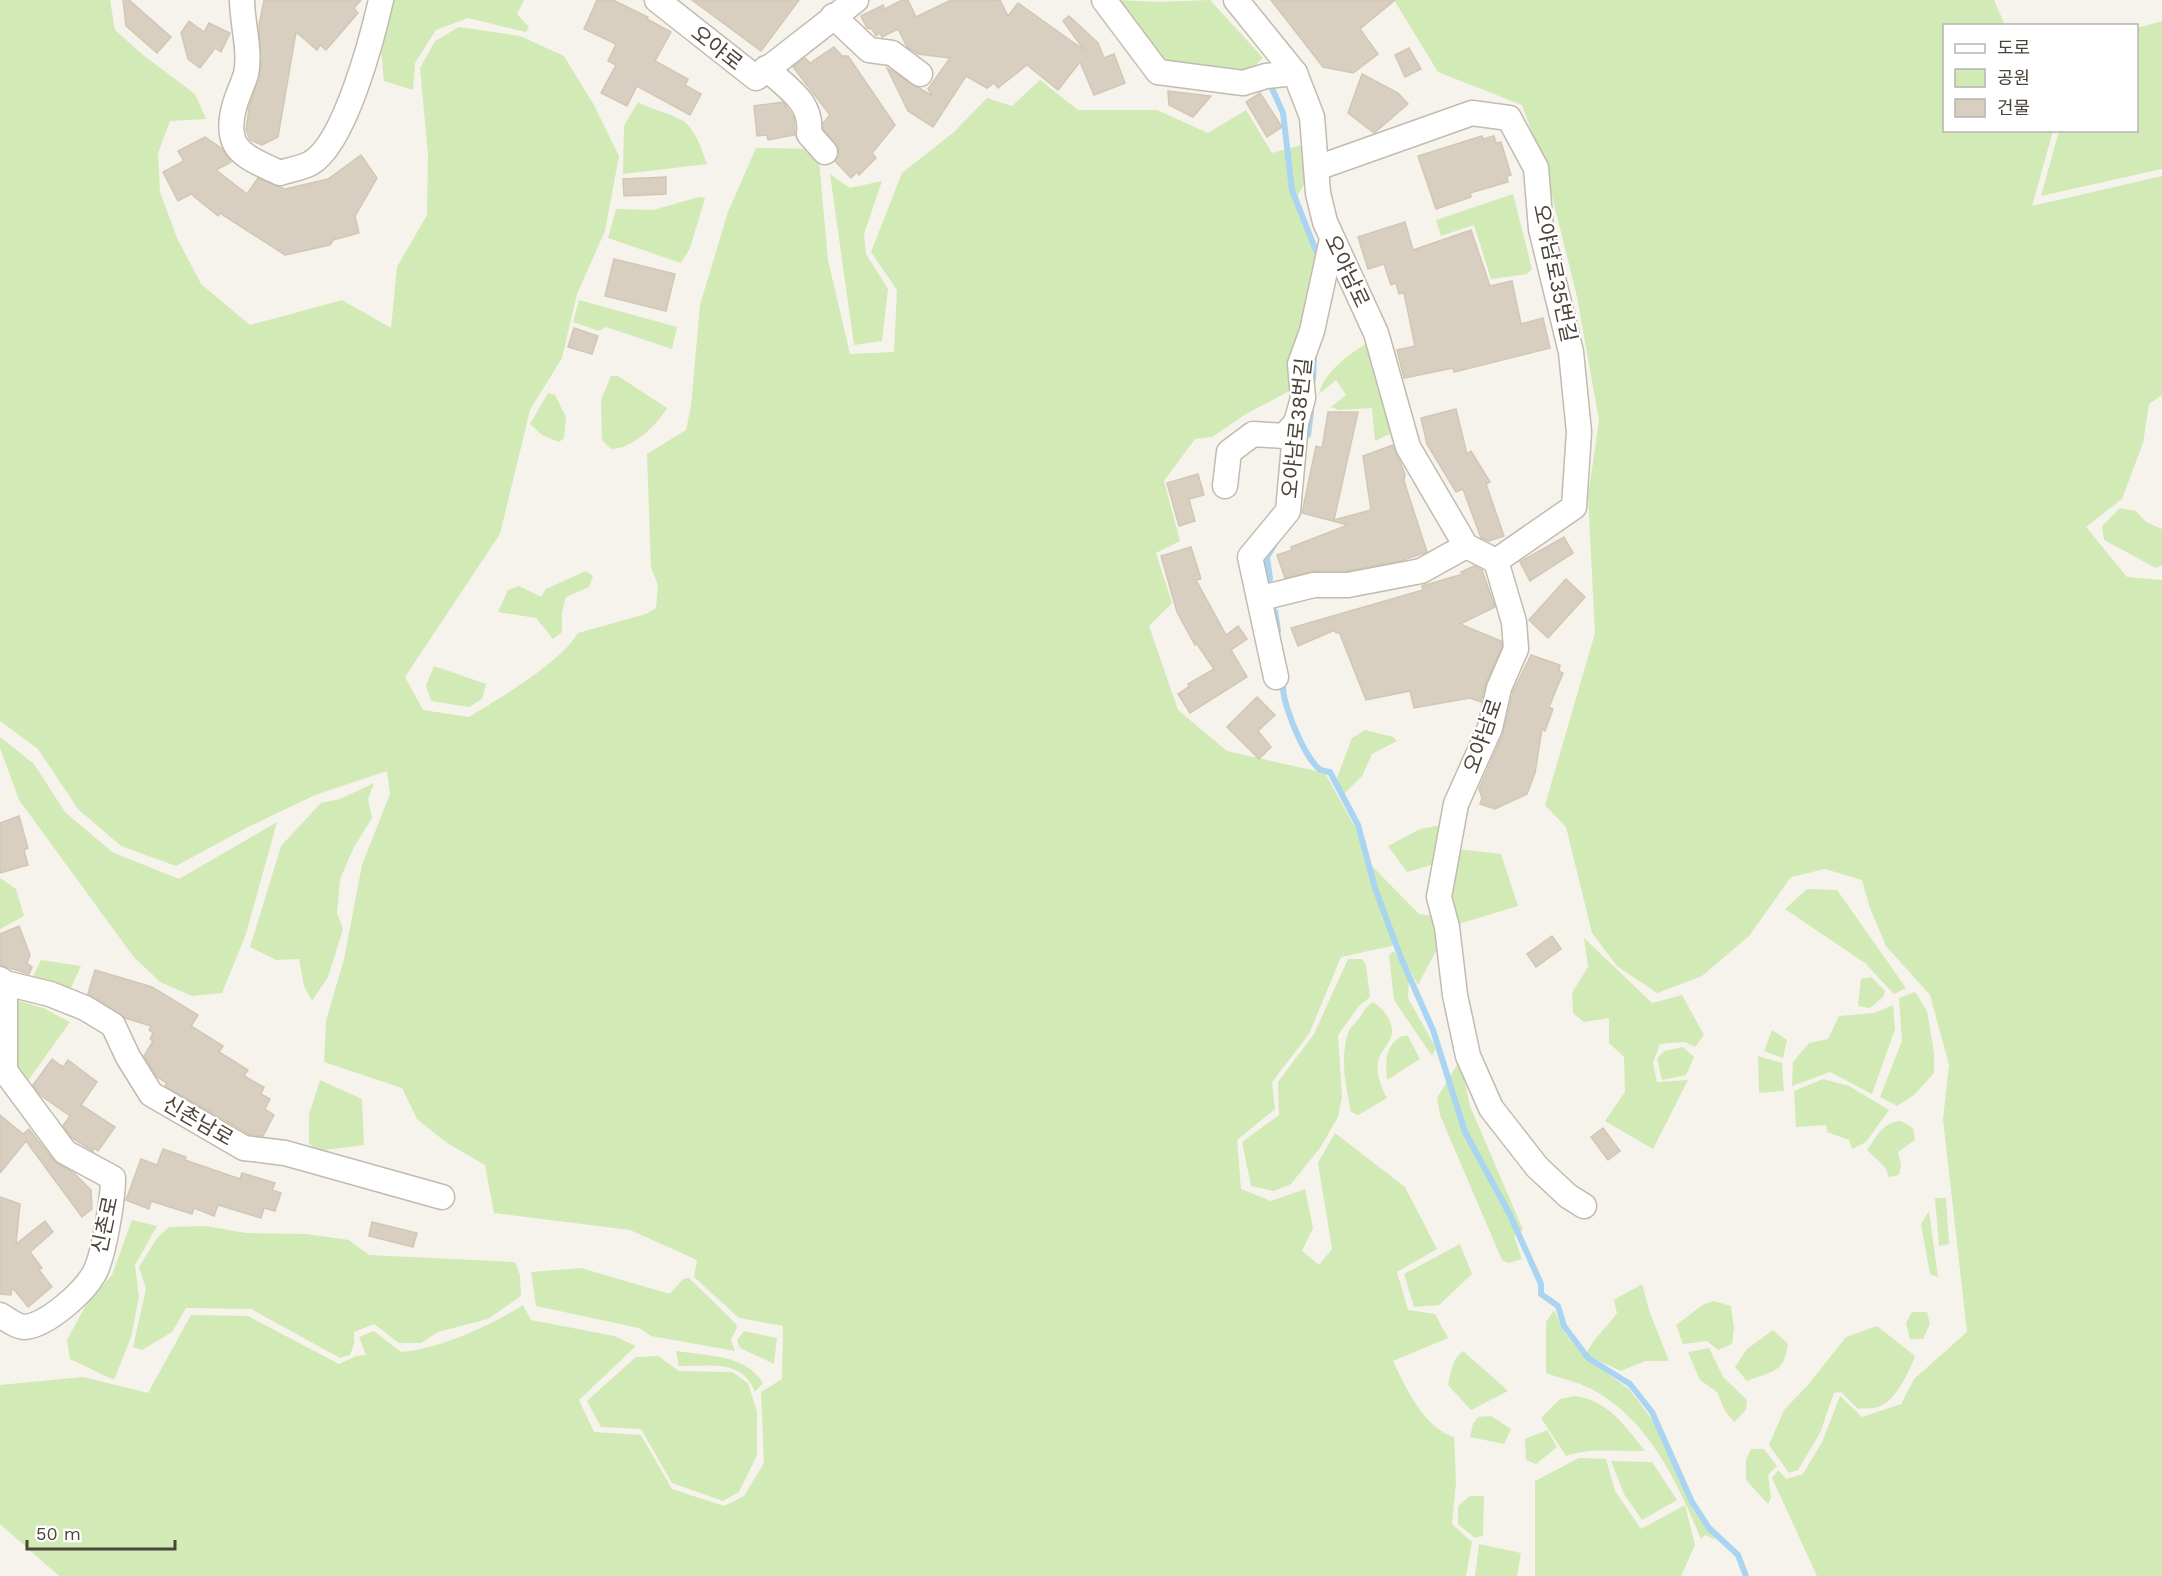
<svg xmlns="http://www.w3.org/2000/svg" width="2162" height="1576" font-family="'Work Sans','Noto Sans KR',sans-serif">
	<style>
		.green { fill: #d2eab5 }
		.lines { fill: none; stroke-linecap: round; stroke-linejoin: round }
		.stream { stroke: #a9d4f2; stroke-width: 6 }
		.building { fill: #d8cfc1; stroke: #d3c7b4; stroke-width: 1.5 }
		.minor-casing { stroke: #c2bbae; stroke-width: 27 }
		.minor { stroke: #fff; stroke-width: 24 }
		.labels { text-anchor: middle; stroke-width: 4.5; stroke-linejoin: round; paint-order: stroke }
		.street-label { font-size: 21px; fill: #4b4439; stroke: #fff }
	</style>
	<rect width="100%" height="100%" fill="#f6f3ec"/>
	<g class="green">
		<path d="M0,0h110l5,30 28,25 52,39 11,25 -36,2 -12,32 2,39 17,46 24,46 49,41 92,-25 49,28 6,-61 30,-52 1,-61 -8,-86 15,-27 24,-14 61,9 44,20 30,49 25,51 -14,75 -28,63 -15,64 -32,52 -30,124 -95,143 18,33 46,7c31,-19 91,-54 109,-84l68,-19 10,-6 2,-23 -7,-17 -4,-114 39,-24 5,-24 9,-101 28,-93 28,-64 62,1 10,111 22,94 44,-2 3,-62 -26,-38 31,-79 52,-41 33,-34 25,8 28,-26 38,30h79l51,23 38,-23 26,43 33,-9 1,37 -8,14 5,26 14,39 -24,129 -47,25 -34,23 -17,2 -31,42 16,60 -24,12 16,50 -23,23 29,84 49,41 98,22 32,58 7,27 55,56 14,2 4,33 -19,36 -22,-40 -55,12 -32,77 -37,48 3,27 -38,31 4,49 30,12 34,-12 8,39 -11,23 17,14 13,-16 -14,-86 17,-30 70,54 32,62 -40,23 11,38 27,4 13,24 -55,23c13,27 31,67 61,76l2,46 -4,41 20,18 -6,34h-1407l-59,-52v-139l83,-8 65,16 43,-78 57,1 91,48 17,-8 10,-1 -7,-18 15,-6 27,21c39,-3 89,-26 122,-47l8,15 83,16 22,10 -57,54 15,32 47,3 31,54 52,17 20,-10 20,-33 -3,-71 21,-13 1,-53 -44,-8 -45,-41 3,-17 -67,-30 -136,-17 -9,-48 -38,-22 -30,-24 -15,-31 -78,-26 2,-41 18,-62 18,-94 28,-71 -3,-23 -72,24 -67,32 -72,39 -55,-20 -43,-37 -40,-60 -38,-28z"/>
		<polygon points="390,0 524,0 517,14 529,27 526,32 468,18 436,30 415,63 413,90 384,81 381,50"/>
		<path d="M1118,0l39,2 53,-2 53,58 -13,12c-23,0 -73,-1 -91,-14 -14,-10 -30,-41 -41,-56z"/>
		<polygon points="1394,0 1994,0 2005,25 1944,26 1944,130 2053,131 2032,206 2162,176 2162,395 2149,404 2143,443 2122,499 2086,527 2127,577 2162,580 2162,1576 1817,1576 1772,1478 1778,1470 1786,1479 1803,1474 1822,1442 1840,1396 1862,1417 1901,1404 1914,1379 1967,1332 1943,1119 1949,1065 1930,995 1886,946 1870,908 1862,880 1825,869 1791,877 1749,936 1702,976 1657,993 1617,966 1592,933 1566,827 1545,805 1595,633 1588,497 1599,420 1577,297 1545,168 1522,105 1438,72"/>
		<polygon points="2162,21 2162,169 2041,196 2059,131 2136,130 2137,28"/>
		<path d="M638,102c14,8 32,11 45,19 13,9 19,29 24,43l-84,10 1,-48z"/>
		<polygon points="830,174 850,188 882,181 864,234 866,254 888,289 882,341 854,345"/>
		<polygon points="1513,194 1532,269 1527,274 1491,279 1474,225 1441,236 1436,220"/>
		<polygon points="699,197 705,198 690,248 681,263 608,238 616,209 653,210"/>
		<polygon points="579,300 677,327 672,349 606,327 599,331 573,322"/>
		<path d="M1368,343l26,89 -19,9 -3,-33 -33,2 -8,-3 15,-12 -10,-15 -17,14c4,-20 30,-41 49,-51z"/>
		<path d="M611,376h7l49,32c-10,17 -35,41 -56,41l-9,-9 -1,-40z"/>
		<polygon points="548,393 555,395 566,417 564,438 559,442 542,435 530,424"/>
		<polygon points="2120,508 2136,511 2146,522 2162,529 2162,565 2156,568 2104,540 2102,526"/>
		<polygon points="586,571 593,576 589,587 566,597 562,612 562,632 553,639 536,618 498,612 508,590 519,586 541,597 546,589"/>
		<polygon points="434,666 486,684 482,699 469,707 431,701 426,685"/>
		<polygon points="1365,730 1393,737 1397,741 1372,754 1362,776 1344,794 1337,778 1352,738"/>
		<polygon points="0,737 34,764 65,812 112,852 179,879 277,822 246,934 222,993 192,996 160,982 133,956 19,800 0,748"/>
		<polygon points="374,783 368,799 372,818 354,847 340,879 337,913 343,929 328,977 312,1001 304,986 299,959 276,960 250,947 281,846 321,803 340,799"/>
		<polygon points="1441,825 1432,865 1407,872 1388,846 1420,829"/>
		<polygon points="1458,849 1501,854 1518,906 1455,925 1451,872"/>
		<polygon points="0,878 16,889 24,916 0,929"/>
		<polygon points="1807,889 1837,890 1906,988 1894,994 1865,963 1785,909"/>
		<polygon points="1584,938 1652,1003 1682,995 1704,1035 1695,1047 1684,1042 1660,1044 1653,1062 1657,1082 1688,1080 1653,1149 1605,1121 1625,1092 1624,1057 1609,1043 1609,1018 1584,1022 1573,1013 1572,993 1588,967"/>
		<polygon points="1394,951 1409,980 1408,998 1436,1048 1432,1056 1394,1000 1389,955"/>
		<polygon points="1348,959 1362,959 1366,965 1370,997 1359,1006 1338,1035 1342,1097 1338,1117 1320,1148 1291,1184 1274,1191 1251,1186 1242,1142 1279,1115 1278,1082 1314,1034"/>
		<polygon points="41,960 81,966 69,992 32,979"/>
		<polygon points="1871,977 1885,991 1883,997 1870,1008 1858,1006 1861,979"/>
		<polygon points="1915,992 1927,1011 1934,1053 1934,1073 1914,1095 1897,1106 1880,1097 1902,1041 1899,998"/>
		<polygon points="16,1000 43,1008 70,1022 27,1082 12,1067"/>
		<path d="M1373,1002c10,6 23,22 18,35 -3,9 -11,14 -13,25 -2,12 3,25 9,36l-29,17 -7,-3c-5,-25 -12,-56 -2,-81 2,-5 6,-7 9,-11 6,-7 6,-13 15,-18z"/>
		<polygon points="1893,1005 1895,1029 1872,1094 1830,1072 1792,1086 1793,1062 1809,1043 1828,1039 1839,1016 1874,1013"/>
		<polygon points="1772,1030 1787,1040 1783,1058 1764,1051"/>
		<path d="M1402,1036h6l12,23 -33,21c-1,-19 -3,-33 15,-44z"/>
		<polygon points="1683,1047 1694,1057 1686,1075 1662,1080 1657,1058 1665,1051"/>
		<polygon points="1758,1056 1782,1063 1784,1091 1759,1093"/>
		<polygon points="1460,1060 1470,1106 1523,1230 1514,1236 1522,1259 1508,1263 1502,1260 1440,1115 1437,1098"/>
		<polygon points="1823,1079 1849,1086 1889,1110 1866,1142 1852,1149 1849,1140 1827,1132 1826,1125 1796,1127 1794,1091"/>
		<polygon points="320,1080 362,1099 364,1145 318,1151 309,1143 309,1115"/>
		<path d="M1901,1121l12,7 2,12 -17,12 3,13 -2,10 -10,2 -4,-10 -18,-17c10,-14 16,-28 34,-29z"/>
		<polygon points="1935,1198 1946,1198 1949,1244 1939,1246"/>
		<polygon points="1929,1211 1938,1277 1930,1274 1921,1224"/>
		<polygon points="132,1220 157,1226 135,1265 139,1297 131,1337 114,1380 70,1359 67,1340 86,1305 112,1275"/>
		<polygon points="205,1226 246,1233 306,1234 349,1240 369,1255 515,1262 520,1275 521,1296 488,1319 438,1332 421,1343 399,1343 374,1324 354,1332 354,1344 350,1355 340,1358 251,1309 186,1308 172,1332 142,1350 133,1347 146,1289 139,1267 157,1238 169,1227"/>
		<polygon points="1460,1244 1472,1274 1439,1305 1414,1307 1404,1274"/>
		<polygon points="581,1268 670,1294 683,1279 689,1278 736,1324 737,1328 731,1339 735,1351 651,1336 639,1328 536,1306 531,1272"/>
		<path d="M1642,1284l8,29 19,48h-24l-24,10 -35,-16c8,-19 20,-26 31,-42l-3,-13z"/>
		<polygon points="1714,1301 1731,1306 1734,1328 1732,1344 1718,1350 1707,1341 1683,1344 1676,1325 1704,1304"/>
		<path d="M1554,1310l12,25 18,22 45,32 25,33 39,88 23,30 -11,-5 -4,4c-23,-55 -50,-115 -104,-147 -16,-9 -34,-13 -51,-19v-51z"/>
		<polygon points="1912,1312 1927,1312 1930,1324 1923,1339 1910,1339 1906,1323"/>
		<path d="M1877,1326l38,30c-6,16 -19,45 -37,51 -6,2 -14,1 -20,2l-17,-17 -7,1 -14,40 -22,37 -9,3 -20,-28 15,-35 24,-25 38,-48z"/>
		<path d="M1773,1330l15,14c-4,30 -16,27 -41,37l-12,-14 12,-18z"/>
		<polygon points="744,1331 777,1338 774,1364 740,1348 737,1340"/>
		<polygon points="1709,1348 1723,1377 1747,1400 1746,1410 1734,1422 1725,1411 1717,1392 1700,1380 1688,1352"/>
		<path d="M676,1351c30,5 70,3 87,32l-8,9c-13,-34 -46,-25 -76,-26z"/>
		<path d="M1463,1351l45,40 -37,19 -23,-25c3,-13 4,-26 15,-34z"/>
		<polygon points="658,1356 679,1371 732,1372 748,1383 757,1412 757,1455 739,1492 723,1501 672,1483 641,1429 601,1427 587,1401 636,1357"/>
		<path d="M1575,1396c34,5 50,30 70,55 -29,1 -51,-4 -79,5l-25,-38 19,-19z"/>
		<polygon points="1491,1416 1511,1429 1504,1444 1470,1437 1473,1424 1478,1417"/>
		<polygon points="1547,1430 1557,1447 1536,1464 1526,1460 1525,1439"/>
		<polygon points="1751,1449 1764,1449 1777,1466 1768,1475 1771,1498 1768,1504 1746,1480 1746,1460"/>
		<polygon points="1579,1458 1606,1459 1615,1491 1641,1529 1685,1505 1695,1545 1681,1576 1535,1576 1535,1481"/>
		<polygon points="1611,1461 1652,1462 1677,1500 1642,1520 1624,1494"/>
		<polygon points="1470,1496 1484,1496 1483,1536 1475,1538 1458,1524 1458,1506"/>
		<polygon points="1479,1544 1521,1553 1517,1576 1475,1576"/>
	</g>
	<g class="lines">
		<g class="stream">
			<polyline points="1271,86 1283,113 1292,190 1316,251"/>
			<polyline points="1313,380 1314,355"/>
			<polyline points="1308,435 1311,412"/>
			<polyline points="1270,579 1267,557 1277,540"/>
			<polyline points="1275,611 1278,631"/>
			<path d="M1283,679c-3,21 19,72 34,88 3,4 8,4 13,5l28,53 17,63 26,70 32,72 32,102 45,83 31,69v10l17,12 6,20 24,32 42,26 22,28 40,90 17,26 29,27 8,21"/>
		</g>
	</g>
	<g class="building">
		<polygon points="123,0 129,0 171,37 157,53 126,26"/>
		<polygon points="264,0 361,0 354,8 358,13 326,50 320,45 317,50 296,32 278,137 262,145 250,140 246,130 249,108 261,67 259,25"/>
		<polygon points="597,0 613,0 648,17 647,19 671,32 655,61 688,79 685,85 701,94 690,115 637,86 627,106 601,93 616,65 608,61 616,44 584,29"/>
		<polygon points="692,0 799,0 761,51"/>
		<polygon points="902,0 908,0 916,17 951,0 1000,0 1008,16 1018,3 1084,50 1063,21 1069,16 1098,43 1104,58 1114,54 1125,83 1094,95 1080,62 1058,90 1027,65 998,88 994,83 987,88 966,76 933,127 908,111 887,68 932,96 928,89 950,58 918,54 907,47 898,29 882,37 880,33 876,36 872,29 867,28 861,16 883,5 885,9"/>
		<polygon points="1271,0 1395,0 1360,29 1378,54 1353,73 1323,67"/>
		<polygon points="189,21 204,32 209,23 230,33 221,52 215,48 200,68 188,59 181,33"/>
		<polygon points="834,47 842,56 848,56 895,125 872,153 876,158 859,175 857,172 851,178 835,161 839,149 823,129 823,123 830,115 793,67 805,58 810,63"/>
		<polygon points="1409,48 1421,69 1405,77 1395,55"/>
		<polygon points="1362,74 1398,93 1408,104 1374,133 1348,113"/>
		<polygon points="1168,91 1211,96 1193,117 1169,105"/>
		<polygon points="1260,93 1282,127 1267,137 1246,102"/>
		<polygon points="783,102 794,118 795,135 768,140 767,135 757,136 754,106"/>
		<polygon points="1482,136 1483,139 1494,136 1496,143 1501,142 1511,175 1507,176 1508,182 1470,193 1471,197 1436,209 1418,156"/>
		<polygon points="205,137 221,148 231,162 216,170 247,194 258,178 285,189 328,179 361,155 377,178 355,216 359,233 333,240 330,245 285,255 220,213 218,216 191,194 178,201 163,172 184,161 178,151"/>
		<polygon points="666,177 666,194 624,196 623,179"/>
		<polygon points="1405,222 1413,250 1471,230 1490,286 1512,281 1521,324 1543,318 1550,348 1454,372 1453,368 1404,378 1397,350 1415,346 1404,293 1399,294 1396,283 1391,285 1384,264 1368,269 1358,237"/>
		<polygon points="614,259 675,274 666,311 605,296"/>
		<polygon points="574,328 598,336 592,354 568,347"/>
		<polygon points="1456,409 1467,454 1471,451 1490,482 1486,484 1504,536 1489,541 1481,538 1463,489 1456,492 1427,444 1421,418"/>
		<polygon points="1328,412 1358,412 1334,520 1371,510 1363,456 1393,445 1405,474 1404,481 1427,552 1400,561 1347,571 1314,571 1285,578 1277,555 1292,550 1291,547 1348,525 1302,513 1316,446 1322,448"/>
		<polygon points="1198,474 1204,495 1189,499 1195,521 1179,526 1167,483"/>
		<polygon points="1564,537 1573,553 1530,581 1520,562"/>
		<polygon points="1191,547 1201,579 1196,580 1226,635 1238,626 1247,639 1231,650 1247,677 1190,713 1178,694 1189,687 1188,684 1214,669 1197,644 1195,645 1177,612 1161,556"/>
		<polygon points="1474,566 1482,570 1495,607 1460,624 1501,641 1502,647 1486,682 1481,702 1470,698 1414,708 1410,691 1366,700 1339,632 1336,633 1335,630 1298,646 1291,628 1423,590 1422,586 1463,574 1461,572"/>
		<polygon points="1566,579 1585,597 1548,638 1529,620"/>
		<polygon points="1531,655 1560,665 1559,671 1563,673 1549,707 1553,709 1545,731 1542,729 1535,773 1527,794 1495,809 1480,804 1482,798 1479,789 1503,734 1513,692"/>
		<polygon points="1257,697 1275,715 1258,731 1271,747 1259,759 1227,727"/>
		<polygon points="19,816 28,848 24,850 28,865 0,873 0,823"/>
		<polygon points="19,926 30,955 27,963 32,967 29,974 0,965 0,934"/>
		<polygon points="1552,936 1561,949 1536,967 1527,954"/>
		<polygon points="95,970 152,987 198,1015 191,1026 223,1046 219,1052 248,1070 244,1076 264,1087 261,1094 270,1099 265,1109 274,1115 263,1136 249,1134 165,1086 167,1083 157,1077 144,1056 153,1041 150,1039 153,1033 149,1030 151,1026 125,1018 88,994"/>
		<polygon points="52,1059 63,1067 68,1060 97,1082 81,1105 115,1127 98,1151 94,1148 93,1151 72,1138 63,1126 70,1116 40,1095 33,1085"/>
		<polygon points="0,1115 23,1134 29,1129 54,1161 74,1173 91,1190 92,1209 82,1217 26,1141 0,1173"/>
		<polygon points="1603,1128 1620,1151 1608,1160 1591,1137"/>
		<polygon points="163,1149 186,1157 185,1160 240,1179 242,1173 275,1183 272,1190 281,1193 275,1211 264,1208 261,1218 218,1205 214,1216 194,1208 192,1214 151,1201 149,1209 126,1200 141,1159 157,1165"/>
		<polygon points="0,1197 20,1204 16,1244 45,1221 53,1232 30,1252 42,1268 39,1270 52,1287 28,1307 12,1287 11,1295 0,1294"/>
		<polygon points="372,1222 417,1233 413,1247 369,1236"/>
	</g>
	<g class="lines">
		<g class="minor-casing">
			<g id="minor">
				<path d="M242,0c0,23 9,51 4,74 -3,10 -8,20 -11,30 -13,45 8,52 45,69 9,-3 22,-5 31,-10 34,-20 61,-124 70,-163"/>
				<polyline points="657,0 756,78 856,0"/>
				<polyline points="1104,0 1158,72 1243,83 1266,76 1295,73"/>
				<polyline points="1236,0 1295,73 1312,117 1318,193 1325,222 1376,333 1408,447 1466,546 1496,561 1514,622 1516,649 1499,688 1490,728 1456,804 1439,897 1447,927 1455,995 1468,1056 1491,1108 1537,1167 1568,1196 1584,1206"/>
				<polyline points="833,16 869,50 892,53 920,74"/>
				<path d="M766,68c22,21 47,34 43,66l16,18"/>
				<polyline points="1317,168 1472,113 1509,118 1536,168 1541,229 1571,352 1579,432 1574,507 1496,561"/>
				<polyline points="1225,486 1229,452 1253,434 1284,436 1296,423"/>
				<polyline points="1261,598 1314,585 1348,585 1421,571 1466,546"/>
				<polyline points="1276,677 1250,557 1288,511 1296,423 1303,398 1300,364 1312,331 1332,239"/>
				<polyline points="0,979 5,983 50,994 85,1008 113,1025 128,1057 151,1094 244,1148 285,1153 442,1197"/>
				<path d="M0,1315c7,4 16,12 25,12 22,-2 58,-34 69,-53 10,-18 19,-76 19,-96l-48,-26 -60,-81v-88"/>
			</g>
		</g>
		<use href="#minor" class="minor"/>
	</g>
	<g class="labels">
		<g class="street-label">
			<text transform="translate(717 48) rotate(38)" y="7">오야로</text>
			<text transform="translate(1347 271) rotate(65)" y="7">오야남로</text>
			<text transform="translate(1555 273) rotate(78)" y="7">오야남로35번길</text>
			<text transform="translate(1297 428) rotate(-84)" y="7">오야남로38번길</text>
			<text transform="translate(1483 736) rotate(-71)" y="7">오야남로</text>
			<text transform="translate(198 1121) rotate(30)" y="7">신촌남로</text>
			<text transform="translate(105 1225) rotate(-78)" y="7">신촌로</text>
		</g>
	</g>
	<rect x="1943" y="24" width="195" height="108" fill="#ffffff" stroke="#b7b4b0" stroke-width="1.5"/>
	<rect x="1955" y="44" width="30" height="9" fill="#ffffff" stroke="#b7b4b0" stroke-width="1.5"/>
	<text x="1997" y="54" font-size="18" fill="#4b4439">도로</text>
	<rect x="1955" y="69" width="30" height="18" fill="#d2eab5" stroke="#b7b4b0" stroke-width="1.5"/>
	<text x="1997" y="84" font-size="18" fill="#4b4439">공원</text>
	<rect x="1955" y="99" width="30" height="18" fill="#d8cfc1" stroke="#b7b4b0" stroke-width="1.5"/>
	<text x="1997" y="114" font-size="18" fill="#4b4439">건물</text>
	<path d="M27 1540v9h148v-9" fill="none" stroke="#4b4439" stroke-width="3"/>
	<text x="36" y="1540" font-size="18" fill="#4b4439" stroke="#ffffff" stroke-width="4.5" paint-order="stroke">50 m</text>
</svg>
